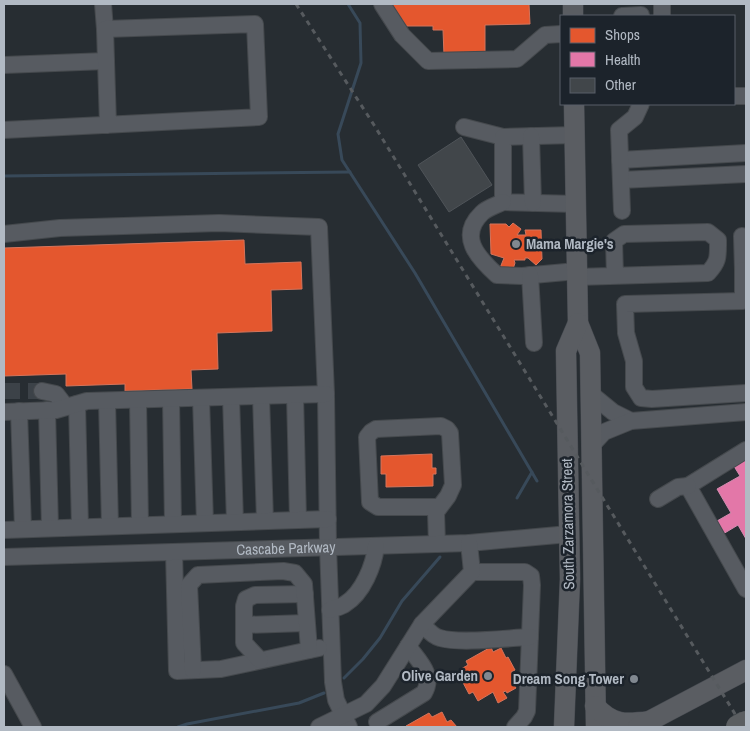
<svg xmlns="http://www.w3.org/2000/svg" width="750" height="731" font-family="'Archivo Narrow',sans-serif">
	<style>
		.shops { fill: #e4572e; stroke: #d5745b }
		.health { fill: #e377a8; stroke: #d48bb0 }
		.lines { fill: none; stroke-linecap: round; stroke-linejoin: round }
		.stream { stroke: #384959; stroke-width: 3 }
		.building { fill: #41464a; stroke: #4f5459 }
		.minor-tunnel { stroke: #3c4248; stroke-width: 16; stroke-dasharray: 16 8; stroke-linecap: butt }
		.minor-casing { stroke: #45494d; stroke-width: 18 }
		.major-casing { stroke: #45494f; stroke-width: 21 }
		.minor { stroke: #575b61; stroke-width: 16 }
		.major { stroke: #5a5d62; stroke-width: 20 }
		.rail { stroke: #565a5e; stroke-width: 3; stroke-dasharray: 5 5; stroke-linecap: butt }
		.highway-bridge-casing { stroke: #44494d; stroke-width: 25; stroke-linecap: butt }
		.highway-bridge { stroke: #5b5e61; stroke-width: 24 }
		.poi-dot { fill: #818890; stroke: #1c232b; stroke-width: 2 }
		.labels { text-anchor: middle; stroke-width: 5; stroke-linejoin: round; paint-order: stroke }
		.poi-label { font-size: 15px; font-weight: bold; fill: #b1b9c3; stroke: #1c232b; text-anchor: end }
		.street-label { font-size: 15px; fill: #b1b9c3; stroke: #1c232b }
	</style>
	<rect width="100%" height="100%" fill="#272d32"/>
	<g class="shops">
		<polygon points="391,4 529,4 530,24 485,25 485,54 444,55 443,30 433,30 433,26 404,26 403,20 400,20"/>
		<polygon points="513,223 521,229 517,235 526,235 525,230 541,230 542,259 536,265 528,258 525,258 525,260 514,260 515,263 512,272 500,268 504,258 491,254 490,224 506,224 509,227"/>
		<polygon points="244,240 245,264 301,262 302,289 271,290 272,331 217,333 218,369 191,370 192,389 125,391 125,384 66,386 66,374 4,376 4,248"/>
		<polygon points="432,454 432,468 436,468 436,474 433,474 433,486 386,487 386,474 381,474 381,456"/>
		<polygon points="491,647 493,652 501,648 506,658 508,657 515,670 511,672 516,680 512,682 516,688 507,693 506,691 503,692 507,698 498,703 493,692 478,701 473,692 469,694 460,677 465,675 461,669 468,665 466,661"/>
		<polygon points="442,712 447,722 451,720 457,727 407,727 406,726 429,713 432,717"/>
	</g>
	<polygon class="health" points="746,454 746,539 738,525 723,534 718,526 719,525 717,521 731,513 717,489 740,476 732,463"/>
	<g class="lines">
		<g class="stream">
			<polyline points="348,4 360,23 361,63 338,134 342,160 415,273 537,481"/>
			<polyline points="4,176 350,172"/>
			<polyline points="517,498 532,472"/>
			<polyline points="344,678 363,659 380,638 402,601 440,557"/>
			<polyline points="178,727 187,724 299,703 324,693"/>
		</g>
	</g>
	<polygon class="building" points="461,137 492,185 449,212 418,165"/>
	<g class="lines">
		<polyline class="minor-tunnel" points="4,391 42,391"/>
		<g class="minor-casing">
			<g id="minor">
				<polyline points="103,4 105,29"/>
				<polyline points="382,4 402,35 428,61 517,59 545,35 561,34"/>
				<polyline points="662,4 662,16"/>
				<polyline points="622,16 641,15 641,16"/>
				<polyline points="4,65 106,61"/>
				<polyline points="734,96 746,96"/>
				<polyline points="464,127 503,137"/>
				<polyline points="4,130 259,117 255,24 105,29 108,125"/>
				<polyline points="575,135 503,137 503,202 576,204"/>
				<polyline points="531,136 533,203"/>
				<polyline points="620,160 746,153"/>
				<polyline points="621,180 746,174"/>
				<path d="M503,202c-6,3 -16,6 -21,11 -24,23 -5,44 15,62l25,1 55,-5"/>
				<polyline points="622,211 619,130 635,117 641,104"/>
				<polyline points="4,234 60,228 219,223 319,227 326,394 328,547 333,682 336,700 349,727"/>
				<polyline points="742,236 743,270 746,270"/>
				<polyline points="743,270 743,301 625,304 626,333 634,361 634,387 641,398 652,399 746,393"/>
				<polyline points="530,275 534,343"/>
				<path d="M577,277l131,-4c11,-12 10,-16 10,-33l-10,-8 -84,2 -10,7 1,35"/>
				<polyline points="42,391 56,394 66,407"/>
				<polyline points="591,394 613,412 631,421"/>
				<polyline points="295,395 298,520"/>
				<polyline points="261,396 265,521"/>
				<polyline points="231,397 235,522"/>
				<polyline points="201,398 205,523"/>
				<polyline points="171,399 173,524"/>
				<polyline points="138,400 140,525"/>
				<polyline points="107,401 110,526"/>
				<polyline points="77,404 80,527"/>
				<polyline points="47,410 50,528"/>
				<polyline points="19,411 23,529"/>
				<polyline points="4,412 56,410 87,401 326,394"/>
				<polyline points="592,445 604,432 631,421 746,412"/>
				<polyline points="746,450 688,486 746,589"/>
				<polyline points="658,499 678,487 688,486"/>
				<polyline points="4,530 328,519"/>
				<polyline points="437,544 436,512 448,496 453,485 450,433 447,429 441,426 376,429 371,432 367,437 370,502 378,507 438,507"/>
				<polyline points="174,552 177,671 221,669 319,648"/>
				<path id="s1" d="M4,557l465,-14 100,-9"/>
				<polyline points="472,572 525,572 531,576 532,585 527,711 524,717 515,727"/>
				<path d="M330,610c5,-2 11,-3 15,-6 18,-11 29,-39 31,-58"/>
				<path d="M422,624c5,5 10,12 18,14 20,6 67,0 90,-1"/>
				<polyline points="244,625 306,623"/>
				<polyline points="260,660 244,643 244,606 246,599 255,595 305,594"/>
				<polyline points="193,670 189,585 198,575 283,571 295,573 304,584 309,650"/>
				<polyline points="4,674 33,727"/>
				<path d="M377,722l47,-29c11,-19 -6,-32 -16,-47"/>
				<polyline points="319,727 366,704 383,686 422,624 472,572 469,543"/>
			</g>
		</g>
		<g class="major-casing">
			<g id="major">
				<polyline points="573,4 573,16"/>
				<polyline points="574,104 578,323 590,353 596,727"/>
				<path d="M595,706c18,20 31,18 56,15"/>
				<polyline points="564,727 570,579 566,351 578,323"/>
				<polyline points="638,727 746,670"/>
			</g>
		</g>
		<use href="#minor" class="minor"/>
		<use href="#major" class="major"/>
		<polyline class="rail" points="296,4 374,125 743,727"/>
		<g class="highway-bridge-casing">
			<polyline id="highway-bridge" points="738,727 746,723"/>
		</g>
		<use href="#highway-bridge" class="highway-bridge"/>
	</g>
	<g class="poi-dot">
		<circle cx="516" cy="244" r="5"/>
		<circle cx="488" cy="676" r="5"/>
		<circle cx="634" cy="679" r="5"/>
	</g>
	<g class="labels">
		<g class="poi-label">
			<text x="526" y="249" text-anchor="start">Mama Margie's</text>
			<text x="478" y="681">Olive Garden</text>
			<text x="624" y="684">Dream Song Tower</text>
		</g>
		<g class="street-label">
			<text transform="translate(568 524) rotate(-91)" y="5">South Zarzamora Street</text>
			<text dy="5" stroke="none"><textPath href="#s1" startOffset="282">Cascabe Parkway</textPath></text>
		</g>
	</g>
	<rect width="750" height="731" fill="none" stroke="#b1b9c3" stroke-width="10"/>
	<rect x="560" y="15" width="175" height="90" fill="#1c232b" stroke="#585f68"/>
	<rect x="570" y="28" width="25" height="15" fill="#e4572e" stroke="#585f68"/>
	<text x="605" y="40" font-size="15" fill="#b1b9c3">Shops</text>
	<rect x="570" y="52" width="25" height="15" fill="#e377a8" stroke="#585f68"/>
	<text x="605" y="65" font-size="15" fill="#b1b9c3">Health</text>
	<rect x="570" y="78" width="25" height="15" fill="#41464a" stroke="#585f68"/>
	<text x="605" y="90" font-size="15" fill="#b1b9c3">Other</text>
</svg>
